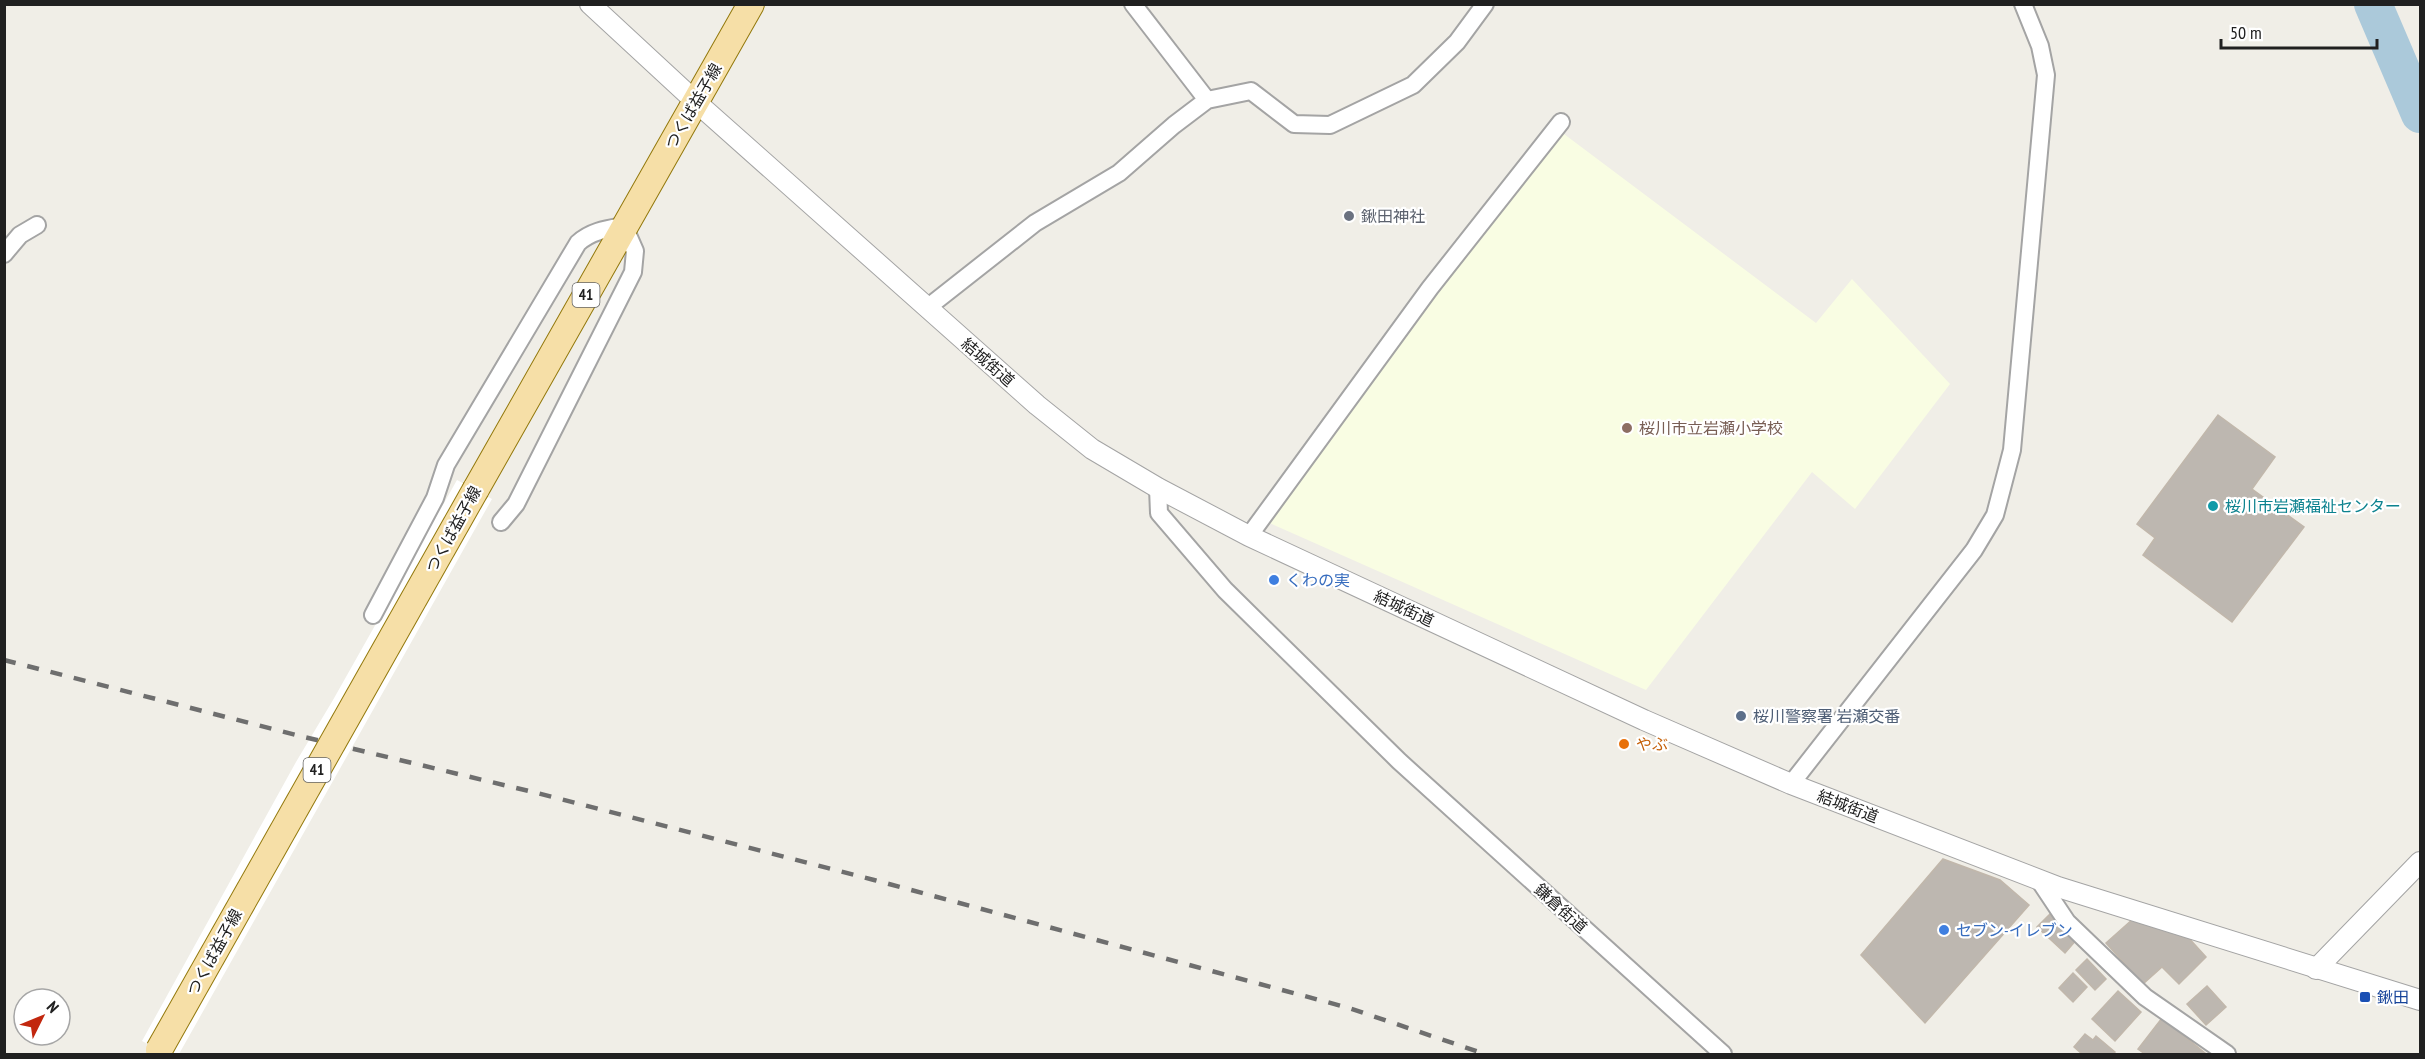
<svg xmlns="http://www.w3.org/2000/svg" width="2425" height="1059" font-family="'PT Sans Narrow','Noto Sans JP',sans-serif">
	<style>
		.education { fill: #f9fde3 }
		.pier { fill: #fff }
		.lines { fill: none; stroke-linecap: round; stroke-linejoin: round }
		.river { stroke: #abc9da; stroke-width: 38 }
		.building { fill: #bdb7b0; stroke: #c1b7ab; stroke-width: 1.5 }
		.minor-casing { stroke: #a4a4a4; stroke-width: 20 }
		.tertiary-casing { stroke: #a4a4a4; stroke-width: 22 }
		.primary-casing { stroke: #92780b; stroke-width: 28 }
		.minor { stroke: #fff; stroke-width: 16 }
		.tertiary { stroke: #fff; stroke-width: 20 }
		.primary { stroke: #f6dfa7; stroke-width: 26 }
		.rail { stroke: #6e6e6e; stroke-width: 4.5; stroke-dasharray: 12 12; stroke-linecap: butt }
		.primary-bridge-casing { stroke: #92780b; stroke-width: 28; stroke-linecap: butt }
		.primary-bridge { stroke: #f6dfa7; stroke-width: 26 }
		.worship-dot { fill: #6b7280; stroke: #fff; stroke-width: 2 }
		.education-dot { fill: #8d6e63; stroke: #fff; stroke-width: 2 }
		.culture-dot { fill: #0f9aa8; stroke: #fff; stroke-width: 2 }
		.shop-dot { fill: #3f7fe0; stroke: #fff; stroke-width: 2 }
		.service-dot { fill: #5c6f8a; stroke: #fff; stroke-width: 2 }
		.food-dot { fill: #e8710a; stroke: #fff; stroke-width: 2 }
		.transit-dot { fill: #1a4fb4; stroke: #fff; stroke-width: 2 }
		.labels { text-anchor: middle; stroke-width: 4.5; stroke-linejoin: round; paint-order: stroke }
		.shield { fill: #fff; stroke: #636363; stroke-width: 1.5 }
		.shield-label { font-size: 15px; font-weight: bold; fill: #202020 }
		.street-label { font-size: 16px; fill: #202020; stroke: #fff }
		.worship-label { font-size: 16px; fill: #5b616d; stroke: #fff; text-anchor: start }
		.education-label { font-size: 16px; fill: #785e54; stroke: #fff; text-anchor: start }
		.culture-label { font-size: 16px; fill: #0d838f; stroke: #fff; text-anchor: start }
		.shop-label { font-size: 16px; fill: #366cbe; stroke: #fff; text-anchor: start }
		.service-label { font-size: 16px; fill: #4e5e75; stroke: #fff; text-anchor: start }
		.food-label { font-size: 16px; fill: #c56008; stroke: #fff; text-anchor: start }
		.transit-label { font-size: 16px; fill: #164399; stroke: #fff; text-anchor: start }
	</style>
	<rect width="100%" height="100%" fill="#f0eee7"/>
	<polygon class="education" points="1560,131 1816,323 1852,279 1950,384 1855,509 1812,472 1646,690 1267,522"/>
	<polygon class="pier" points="457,480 492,499 179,1054 166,1054 142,1041 296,762 333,700"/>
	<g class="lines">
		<polyline class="river" points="2373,4 2420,114"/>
	</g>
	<g class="building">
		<polygon points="2218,415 2275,457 2252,489 2304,527 2232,622 2143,555 2155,538 2137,524"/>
		<polygon points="1943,859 2000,880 2029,905 1925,1023 1861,955"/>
		<polygon points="2050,914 2077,939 2065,953 2037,927"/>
		<polygon points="2134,918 2185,934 2206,957 2179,984 2162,967 2143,984 2106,943"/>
		<polygon points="2087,959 2106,979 2095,990 2076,970"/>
		<polygon points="2073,973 2087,987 2073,1002 2059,988"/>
		<polygon points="2207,986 2226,1007 2206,1025 2187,1004"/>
		<polygon points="2118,991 2141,1012 2115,1041 2092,1019"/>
		<polygon points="2162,1018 2205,1053 2204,1054 2145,1054 2138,1049"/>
		<polygon points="2085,1034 2093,1040 2096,1036 2115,1052 2113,1054 2082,1054 2074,1047"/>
	</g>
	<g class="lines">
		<g class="minor-casing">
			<g id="minor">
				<polyline points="1133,4 1207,100"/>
				<polyline points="4,254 20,235 37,225"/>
				<polyline points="927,308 1035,223 1119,173 1174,125 1207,100 1251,91 1294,124 1330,125 1413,85 1457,42 1485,4"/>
				<polyline points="1158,488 1159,513 1225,590 1399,761 1723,1054"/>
				<polyline points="1249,536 1430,288 1561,122"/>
				<path d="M373,615l62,-117 11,-33 132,-222c13,-12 29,-14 46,-17l11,25 -2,21 -117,232 -15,18"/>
				<polyline points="1791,784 1974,550 1995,515 2012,450 2046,75 2040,46 2023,4"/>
				<polyline points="2039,880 2067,922 2145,997 2227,1054"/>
			</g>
		</g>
		<g class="tertiary-casing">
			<g id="tertiary">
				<polyline points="590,4 696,102 1037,405 1092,449 1158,488 1249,536 1644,720 1791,784 2058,887 2420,1000"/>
				<polyline points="2316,969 2420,862"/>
			</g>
		</g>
		<g class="primary-casing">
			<polyline id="primary" points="476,489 751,4"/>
		</g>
		<use href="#minor" class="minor"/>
		<use href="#tertiary" class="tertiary"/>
		<use href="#primary" class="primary"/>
		<polyline class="rail" points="4,660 300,736 537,793 874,880 1349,1008 1485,1054"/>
		<g class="primary-bridge-casing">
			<polyline id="primary-bridge" points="159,1050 476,489"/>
		</g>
		<use href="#primary-bridge" class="primary-bridge"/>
	</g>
	<circle class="worship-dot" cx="1349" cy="216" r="6"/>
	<circle class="education-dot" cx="1627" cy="428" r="6"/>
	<circle class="culture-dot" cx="2213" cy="506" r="6"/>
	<g class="shop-dot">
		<circle cx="1274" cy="580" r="6"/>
		<circle cx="1944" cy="930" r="6"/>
	</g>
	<circle class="service-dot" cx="1741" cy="716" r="6"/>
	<circle class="food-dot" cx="1624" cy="744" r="6"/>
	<rect class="transit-dot" x="2359" y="991" width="12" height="12" rx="3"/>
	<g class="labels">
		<g class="shield">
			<rect x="572.5" y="283" width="27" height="24" rx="4.5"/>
			<rect x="303.5" y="758" width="27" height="24" rx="4.5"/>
		</g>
		<g class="shield-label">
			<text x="586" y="300">41</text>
			<text x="317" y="775">41</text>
		</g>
		<g class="street-label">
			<text transform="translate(693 106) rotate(-60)" y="6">つくば益子線</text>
			<text transform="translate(988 362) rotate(41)" y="6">結城街道</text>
			<text transform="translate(453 529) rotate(-61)" y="6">つくば益子線</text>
			<text transform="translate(1404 608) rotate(25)" y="6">結城街道</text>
			<text transform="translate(1848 806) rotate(21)" y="6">結城街道</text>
			<text transform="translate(1561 908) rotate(42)" y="6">鎌倉街道</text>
			<text transform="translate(214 952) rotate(-61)" y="6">つくば益子線</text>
		</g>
		<g class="worship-label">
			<text x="1361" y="222">鍬田神社</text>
		</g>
		<g class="education-label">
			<text x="1639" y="434">桜川市立岩瀬小学校</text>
		</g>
		<g class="culture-label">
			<text x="2225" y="512">桜川市岩瀬福祉センター</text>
		</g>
		<g class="shop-label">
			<text x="1286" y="586">くわの実</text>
			<text x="1956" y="936">セブン-イレブン</text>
		</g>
		<g class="service-label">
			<text x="1753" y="722">桜川警察署 岩瀬交番</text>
		</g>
		<g class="food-label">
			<text x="1636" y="750">やぶ</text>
		</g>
		<g class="transit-label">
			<text x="2377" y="1003">鍬田</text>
		</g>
	</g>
	<rect width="2425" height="1059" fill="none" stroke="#202020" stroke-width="12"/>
	<g transform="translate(42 1017) rotate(47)"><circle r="28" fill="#ffffff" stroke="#a6a6a6" stroke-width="1.5"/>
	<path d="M0-4.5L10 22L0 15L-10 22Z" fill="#c2270e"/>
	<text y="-9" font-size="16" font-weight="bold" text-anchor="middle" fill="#202020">N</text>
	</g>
	<path d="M2221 39v9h156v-9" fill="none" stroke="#202020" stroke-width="3"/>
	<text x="2230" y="39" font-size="18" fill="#202020" stroke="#ffffff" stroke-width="4.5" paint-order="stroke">50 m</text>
</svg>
